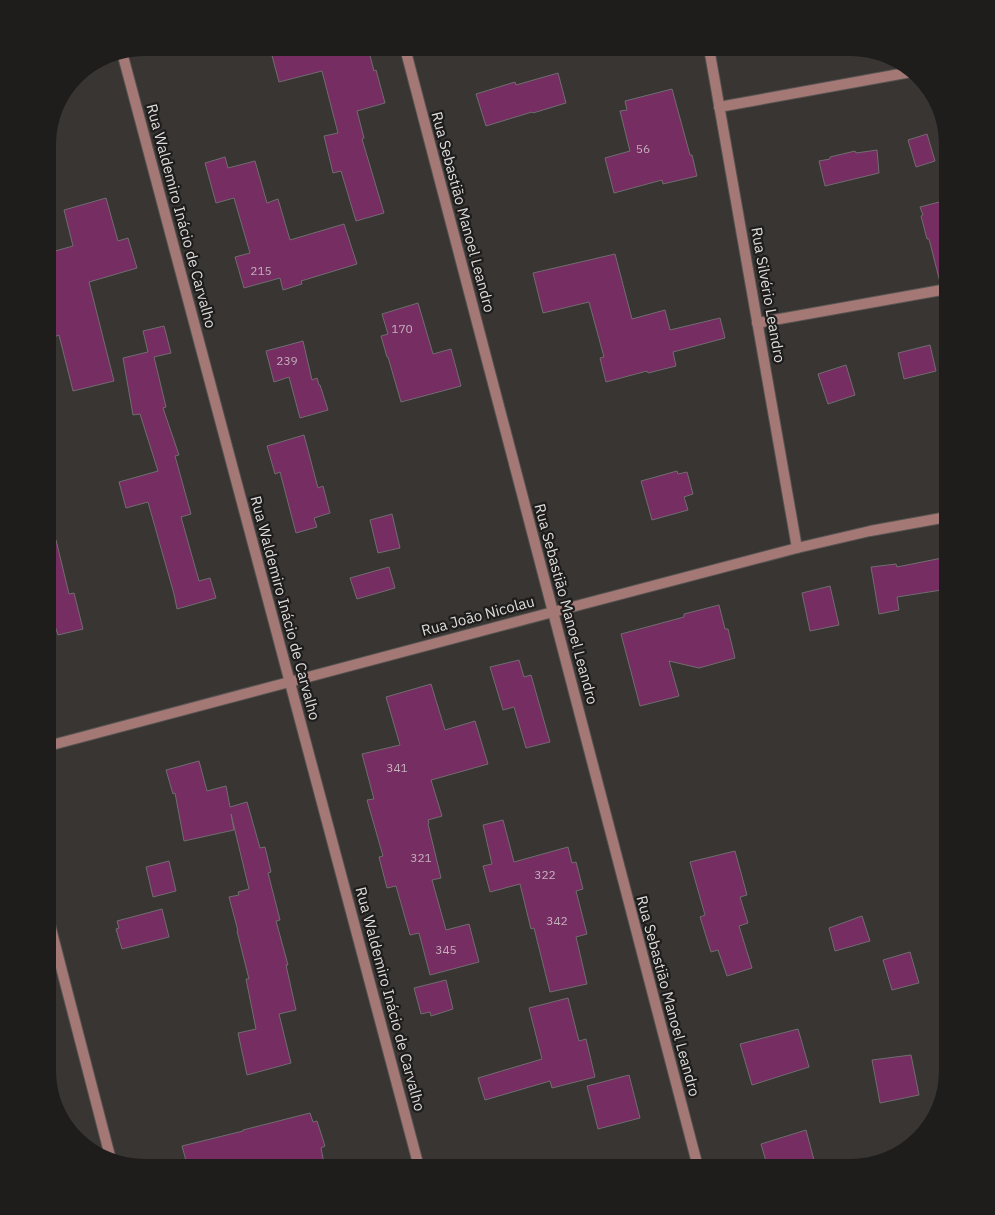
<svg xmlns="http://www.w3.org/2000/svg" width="995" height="1215" font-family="'IBM Plex Sans',sans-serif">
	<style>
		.building { fill: #752d62; stroke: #706d6f }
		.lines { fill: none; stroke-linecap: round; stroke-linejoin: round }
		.minor-casing { stroke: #565351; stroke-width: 12 }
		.tertiary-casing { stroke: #565351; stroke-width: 12 }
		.minor { stroke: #a37875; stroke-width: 10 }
		.tertiary { stroke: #a37875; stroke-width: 10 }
		.labels { text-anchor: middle; stroke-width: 4.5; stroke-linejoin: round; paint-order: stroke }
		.number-label { font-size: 12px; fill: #c4b0bd }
		.street-label { font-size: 15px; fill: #dedcdb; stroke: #1e1d1c }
	</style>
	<rect width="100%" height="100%" fill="#383533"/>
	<g class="building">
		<polygon points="270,48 368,48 374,71 376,70 385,103 357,111 364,138 362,139 384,213 356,221 341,171 333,173 324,136 338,133 322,71 279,82"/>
		<polygon points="558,73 566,103 533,113 532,112 486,126 476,94 515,82 516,85"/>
		<polygon points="672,89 690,155 692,155 697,176 663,184 662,180 614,193 605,158 630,151 620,111 627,110 625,101"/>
		<polygon points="927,134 935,161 916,167 908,140"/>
		<polygon points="877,150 879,173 825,186 819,161 830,159 830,157 855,151 856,153"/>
		<polygon points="225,157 228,168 255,161 267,203 278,199 290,240 344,224 357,264 301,281 302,284 283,290 280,278 244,288 235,257 250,253 234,198 216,203 205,163"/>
		<polygon points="106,198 118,241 128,238 137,268 89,282 114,381 73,391 59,335 54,337 48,313 48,253 73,246 64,210"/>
		<polygon points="943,201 948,220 948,281 940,282 929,239 927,239 921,216 923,215 920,207"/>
		<polygon points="615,254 632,319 665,310 670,330 720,318 725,338 673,352 676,366 648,373 647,371 606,382 600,358 604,357 589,302 543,313 533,273"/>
		<polygon points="418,303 433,354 451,349 461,386 401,402 388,357 387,357 381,336 388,334 382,314"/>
		<polygon points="164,326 171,353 154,357 166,407 163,408 179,455 175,456 191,514 181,517 199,581 210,578 216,598 177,609 174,594 148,502 126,508 119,482 158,471 140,414 133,415 123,358 148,352 143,331"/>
		<polygon points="303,341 312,380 317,378 319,385 320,385 328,410 300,418 289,377 274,382 266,351"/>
		<polygon points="930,345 936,371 904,379 898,353"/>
		<polygon points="846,365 855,395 828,404 818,374"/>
		<polygon points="304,435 318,488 323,486 330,513 314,518 317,527 296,533 280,472 275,474 267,446"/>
		<polygon points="677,471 678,474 687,472 693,494 684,497 688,510 652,520 641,481"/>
		<polygon points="392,514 400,548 378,553 370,520"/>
		<polygon points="56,540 69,594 74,593 83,629 58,635 55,626 48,628 48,541"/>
		<polygon points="942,558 948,589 897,597 899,610 879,614 871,567 896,564 897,567"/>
		<polygon points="389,567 395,588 357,599 350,578"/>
		<polygon points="830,586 839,625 810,631 802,593"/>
		<polygon points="719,605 725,629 728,629 735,658 699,668 669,661 679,696 640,706 621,634 684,617 684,614"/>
		<polygon points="519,660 524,677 531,675 550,742 526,748 514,707 503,710 490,667"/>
		<polygon points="431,684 445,730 475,721 488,764 431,780 442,816 428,820 429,823 428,824 441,878 432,880 446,930 469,924 479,962 430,975 419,933 410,935 396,886 387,888 379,857 383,856 367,800 374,799 362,754 400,745 386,697"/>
		<polygon points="199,761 207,791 226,786 230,807 247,802 260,848 265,847 271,872 268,873 280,920 276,921 288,965 286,965 296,1010 279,1014 291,1063 247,1075 238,1033 256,1029 246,979 249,979 237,931 238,931 229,897 239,895 238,892 249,889 231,814 234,830 184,841 175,793 173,794 166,770"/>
		<polygon points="503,820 514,862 568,847 572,863 576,862 583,889 576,891 587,934 576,937 587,984 550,992 534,928 531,929 520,884 490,892 483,866 492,864 483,825"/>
		<polygon points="735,851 747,895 740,897 748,923 739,926 752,968 727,976 718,950 711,952 700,917 705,915 690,862"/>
		<polygon points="169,861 176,891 153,897 146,867"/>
		<polygon points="162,909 169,937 122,949 116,929 119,928 117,921"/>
		<polygon points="862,916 870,941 835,951 829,928"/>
		<polygon points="910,952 919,983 892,990 883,960"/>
		<polygon points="446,980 453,1009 431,1016 430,1012 421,1014 414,988"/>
		<polygon points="568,998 579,1041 586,1039 595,1077 552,1088 550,1081 485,1100 478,1078 542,1059 529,1008"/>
		<polygon points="798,1029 809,1067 752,1085 740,1044"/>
		<polygon points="911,1055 919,1095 880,1103 872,1060"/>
		<polygon points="629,1075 640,1118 598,1129 587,1086"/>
		<polygon points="310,1113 313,1122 317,1121 325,1146 321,1148 325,1168 188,1168 182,1146 243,1131 243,1130"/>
		<polygon points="806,1130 814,1160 793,1168 768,1168 761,1144"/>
	</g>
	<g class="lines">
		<g class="minor-casing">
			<g id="minor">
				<polyline points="709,48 797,548"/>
				<polyline points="123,56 419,1167"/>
				<polyline points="719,107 911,72"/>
				<polyline points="757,323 947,289"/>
				<polyline points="48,917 111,1160"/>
				<polyline points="698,1167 553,612 797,548 870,531 947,517"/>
			</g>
		</g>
		<g class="tertiary-casing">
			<polyline id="tertiary" points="48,746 553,612 405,48"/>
		</g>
		<use href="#minor" class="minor"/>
		<use href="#tertiary" class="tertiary"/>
	</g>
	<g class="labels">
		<g class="number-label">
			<text x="643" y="153">56</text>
			<text x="261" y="275">215</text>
			<text x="402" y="333">170</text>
			<text x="287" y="365">239</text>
			<text x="397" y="772">341</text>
			<text x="421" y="862">321</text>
			<text x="545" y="879">322</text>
			<text x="557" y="925">342</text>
			<text x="446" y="954">345</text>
		</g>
		<g class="street-label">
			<text transform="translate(463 212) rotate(75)" y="5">Rua Sebastião Manoel Leandro</text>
			<text transform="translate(181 216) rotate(75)" y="5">Rua Waldemiro Inácio de Carvalho</text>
			<text transform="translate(768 295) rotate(80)" y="5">Rua Silvério Leandro</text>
			<text transform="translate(566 604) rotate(75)" y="5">Rua Sebastião Manoel Leandro</text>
			<text transform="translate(285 608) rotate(75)" y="5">Rua Waldemiro Inácio de Carvalho</text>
			<text transform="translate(478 616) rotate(-15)" y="5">Rua João Nicolau</text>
			<text transform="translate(668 996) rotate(75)" y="5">Rua Sebastião Manoel Leandro</text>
			<text transform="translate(390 999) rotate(75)" y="5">Rua Waldemiro Inácio de Carvalho</text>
		</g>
	</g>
	<path d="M0 0H995V1215H0ZM144 56H851A88 88 0 0 1 939 144V1071A88 88 0 0 1 851 1159H144A88 88 0 0 1 56 1071V144A88 88 0 0 1 144 56Z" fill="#1e1d1c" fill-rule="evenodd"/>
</svg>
